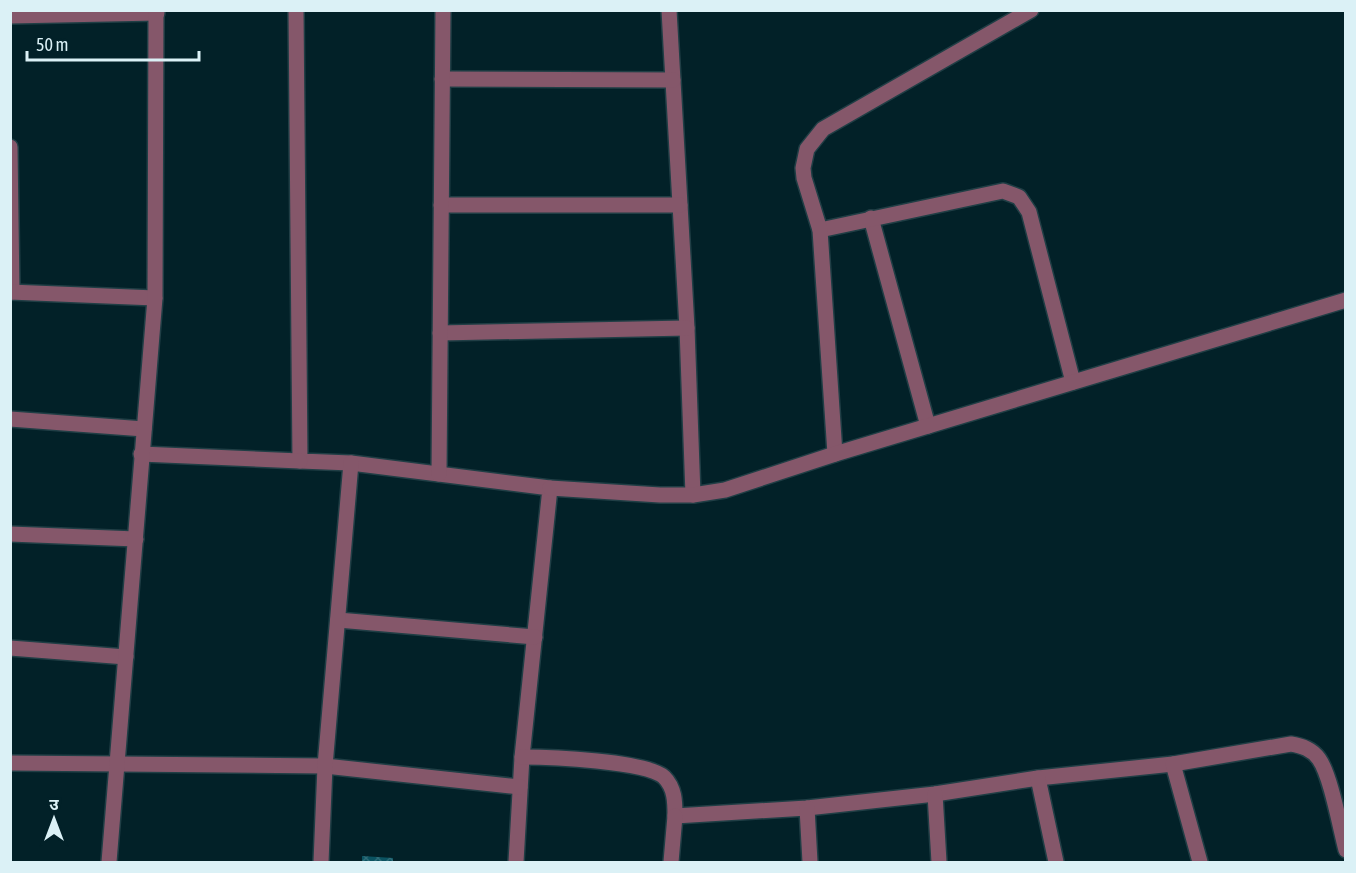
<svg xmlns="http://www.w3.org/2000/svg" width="1356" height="873" font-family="'Asap Condensed','Noto Sans Devanagari',sans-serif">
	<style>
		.building { fill: url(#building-cross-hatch) }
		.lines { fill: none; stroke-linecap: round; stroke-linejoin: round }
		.minor-casing { stroke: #203e45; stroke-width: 18 }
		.minor { stroke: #85576a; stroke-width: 15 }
	</style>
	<defs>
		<pattern id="building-cross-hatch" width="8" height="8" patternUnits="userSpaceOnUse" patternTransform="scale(1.5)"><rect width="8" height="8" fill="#0b5361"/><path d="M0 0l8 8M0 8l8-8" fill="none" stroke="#2e6c78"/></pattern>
	</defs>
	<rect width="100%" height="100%" fill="#022128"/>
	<polygon class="building" points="362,856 393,858 393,862 362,862"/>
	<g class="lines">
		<g class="minor-casing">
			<g id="minor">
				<polyline points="296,10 300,461 351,463 550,488 522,757 516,862"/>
				<polyline points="669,10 687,328 693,495"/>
				<polyline points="10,16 157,13"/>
				<polyline points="442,79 673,80"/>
				<polyline points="10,147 12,292"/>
				<polyline points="441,205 680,205"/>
				<polyline points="871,218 928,426"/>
				<polyline points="820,230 1003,191 1019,197 1029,212 1073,382"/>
				<polyline points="10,292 155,298"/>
				<polyline points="440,333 687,328"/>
				<polyline points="10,419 144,429"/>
				<polyline points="141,454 300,461"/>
				<polyline points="835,454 820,230 804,178 803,168 807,149 823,129 1031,10"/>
				<polyline points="439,474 443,10"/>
				<polyline points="550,488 660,495 693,495 725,490 835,454 1346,300"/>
				<polyline points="10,534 136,539"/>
				<polyline points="338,620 535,637"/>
				<polyline points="10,648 126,657"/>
				<path d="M522,757c28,0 124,4 142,20 11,11 11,25 11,39l132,-8 128,-14 103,-16 135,-14 118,-20c11,2 21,5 28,15 12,17 21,69 27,91"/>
				<polyline points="10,763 325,766 520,787"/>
				<polyline points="1173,764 1200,862"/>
				<polyline points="1038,778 1056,862"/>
				<polyline points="935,794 939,862"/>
				<polyline points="807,808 810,862"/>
				<polyline points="109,862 155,298 156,10"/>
				<polyline points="321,862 325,766 351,463"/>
				<polyline points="671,862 675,816"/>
			</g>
		</g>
		<use href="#minor" class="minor"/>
	</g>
	<rect width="1356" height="873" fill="none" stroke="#dbf1f6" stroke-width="24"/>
	<g transform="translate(54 819)" stroke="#022128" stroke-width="4.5" paint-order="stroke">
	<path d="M0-4.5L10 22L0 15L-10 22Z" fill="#dbf1f6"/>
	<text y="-9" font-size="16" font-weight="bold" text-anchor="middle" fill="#dbf1f6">उ</text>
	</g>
	<path d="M27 51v9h172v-9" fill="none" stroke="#dbf1f6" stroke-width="3"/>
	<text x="36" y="51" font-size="18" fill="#dbf1f6" stroke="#022128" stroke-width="4.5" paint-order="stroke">50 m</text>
</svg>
